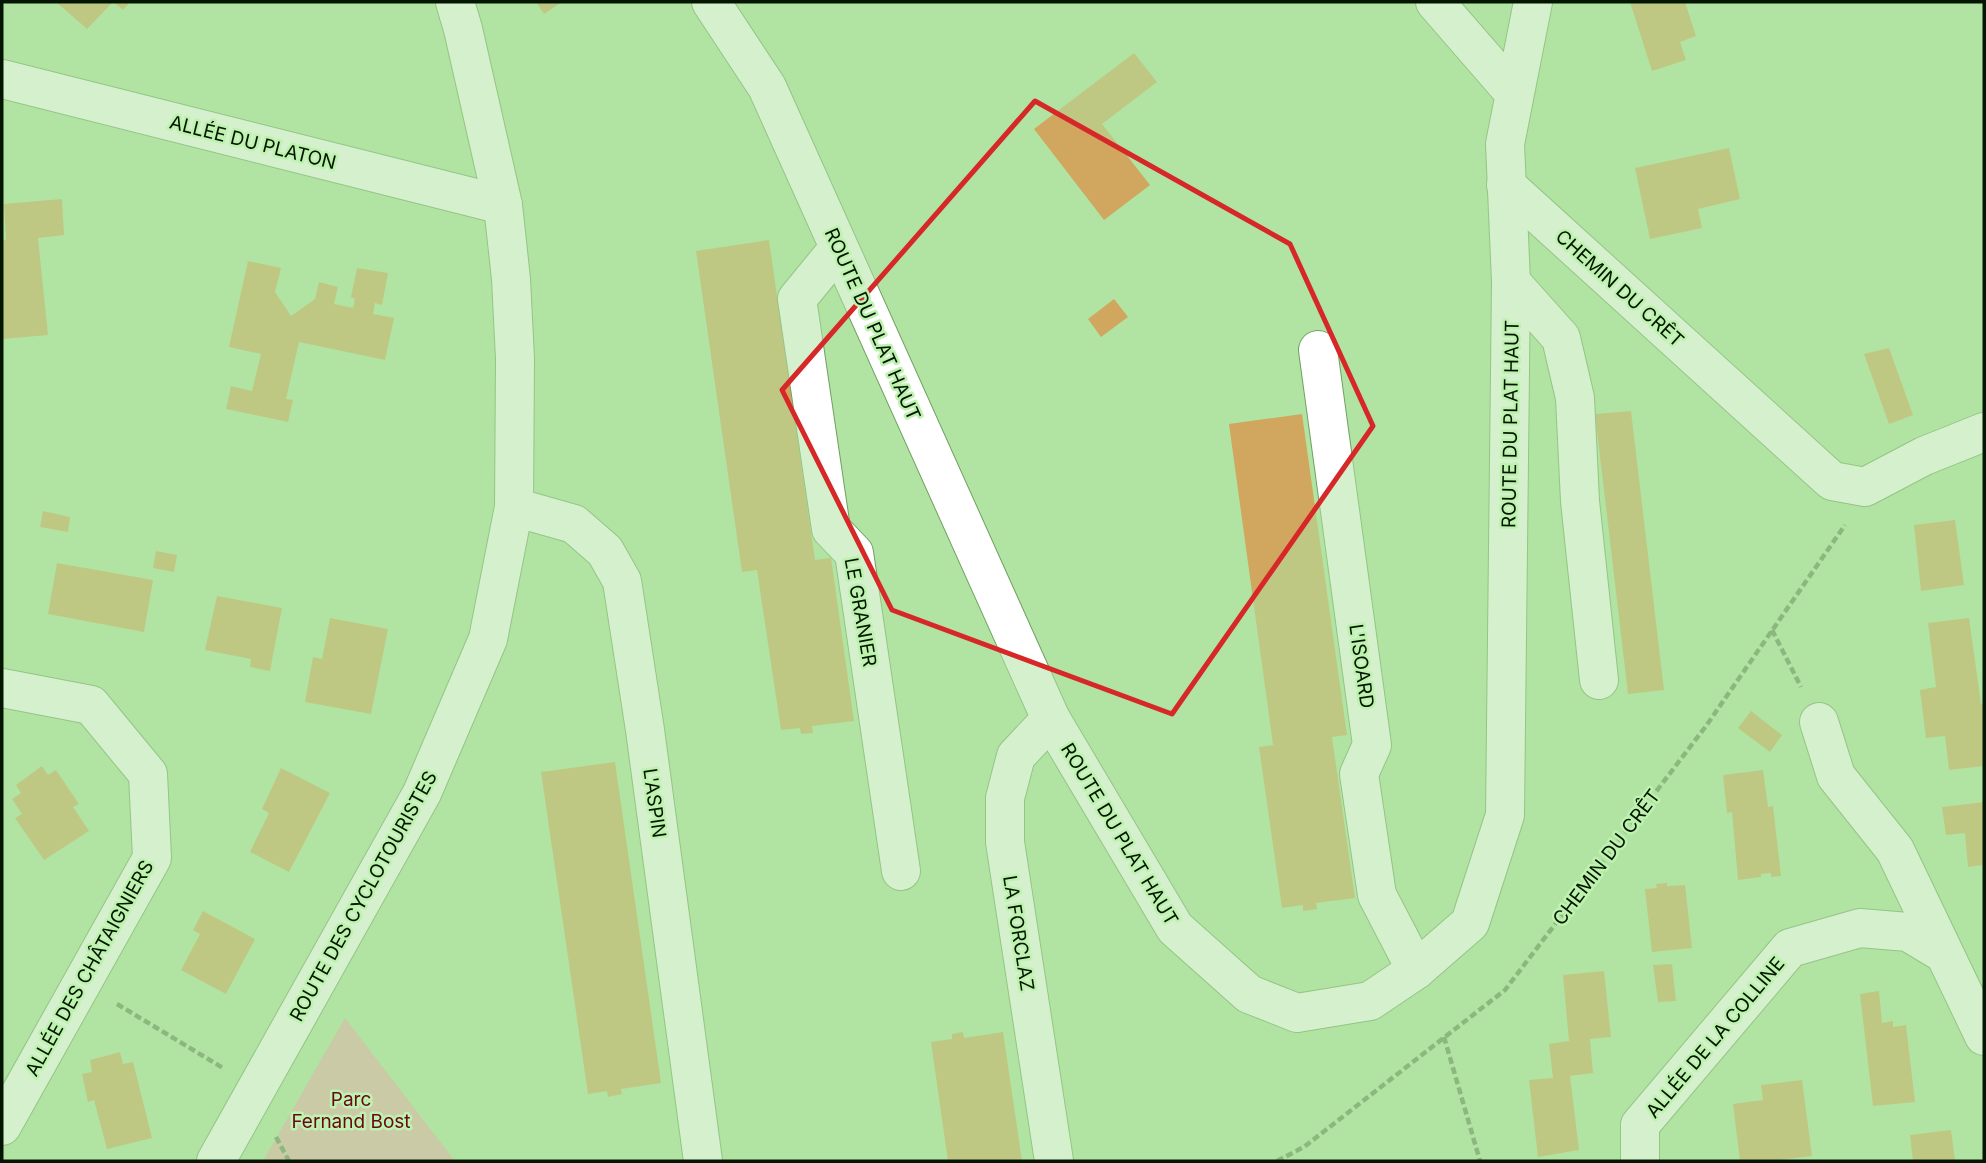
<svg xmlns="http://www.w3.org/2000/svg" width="1986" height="1163" font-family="Inter,sans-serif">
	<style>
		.green { fill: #e8abab }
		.building { fill: #d1a65e }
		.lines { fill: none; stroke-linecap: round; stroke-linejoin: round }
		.minor-casing { stroke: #70a062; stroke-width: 40 }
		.path { stroke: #5f8356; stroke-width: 4.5; stroke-dasharray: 7 3.5; stroke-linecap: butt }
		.minor { stroke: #fff; stroke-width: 38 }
		.marked { fill: none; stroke: #d62828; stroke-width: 5; stroke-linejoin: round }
		.labels { text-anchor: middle; stroke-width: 5; stroke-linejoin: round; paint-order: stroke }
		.street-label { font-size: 19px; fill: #041601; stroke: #bef2af }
		.park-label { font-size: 19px; fill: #6a051a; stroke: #bef2af }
	</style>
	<rect width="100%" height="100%" fill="#b1e4a3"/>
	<polygon class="green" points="345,1018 455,1161 263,1161"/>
	<g class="building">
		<polygon points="56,2 130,2 123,10 113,2 87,29"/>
		<polygon points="536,2 562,2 544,14"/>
		<polygon points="1630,2 1685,2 1696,36 1680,42 1686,60 1652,71"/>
		<polygon points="1134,53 1157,82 1102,124 1150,185 1104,220 1034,129"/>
		<polygon points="1729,148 1740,199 1698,209 1702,228 1650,239 1635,168"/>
		<polygon points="62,199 64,235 38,238 48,335 2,339 2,240 6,240 4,204"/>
		<polygon points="769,240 815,560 831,558 854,721 812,726 813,733 801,734 800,728 781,730 757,570 742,572 696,251"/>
		<polygon points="248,261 281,268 275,292 291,316 315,299 319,282 338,287 334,304 353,308 355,299 351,297 357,268 388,273 382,305 375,303 373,314 394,318 385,360 299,342 286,399 293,400 288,422 226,409 231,386 252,391 261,354 229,347"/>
		<polygon points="1114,299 1128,317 1101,337 1088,319"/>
		<polygon points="1889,348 1913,415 1889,424 1864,354"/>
		<polygon points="1631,411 1664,690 1628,694 1595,414"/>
		<polygon points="1302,414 1347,735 1332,737 1355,898 1316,903 1317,909 1303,911 1303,905 1282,908 1259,747 1273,745 1229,424"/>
		<polygon points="43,511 70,517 68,532 40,527"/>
		<polygon points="1955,520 1964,585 1921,591 1914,525"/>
		<polygon points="156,551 177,555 174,572 153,568"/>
		<polygon points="57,563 153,580 144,632 48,614"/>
		<polygon points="217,596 282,608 270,671 250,667 251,659 205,650"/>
		<polygon points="330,618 388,629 371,714 305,702 313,657 322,659"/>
		<polygon points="1969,618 1981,704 1984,703 1984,766 1949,770 1945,736 1926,738 1920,690 1936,687 1928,623"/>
		<polygon points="1751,711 1782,735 1770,752 1738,728"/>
		<polygon points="615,762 661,1083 621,1089 622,1094 608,1097 607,1091 588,1094 541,772"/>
		<polygon points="42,766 48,775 56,770 79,804 73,807 89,831 44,860 15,818 22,814 12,799 21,793 16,785"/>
		<polygon points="281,768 330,793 289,872 250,852 269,813 262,809"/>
		<polygon points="1763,770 1768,807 1773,806 1781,876 1771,877 1771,873 1761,874 1761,877 1738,880 1732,812 1727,813 1723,775"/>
		<polygon points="1984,802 1984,865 1968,867 1965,833 1946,835 1942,807"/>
		<polygon points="1667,883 1667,886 1685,885 1692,948 1652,952 1645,889 1657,888 1656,884"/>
		<polygon points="203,911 255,939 226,994 181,970 200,934 193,930"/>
		<polygon points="1672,964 1676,1001 1658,1002 1653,965"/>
		<polygon points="1604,971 1611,1037 1590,1039 1593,1073 1570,1076 1579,1150 1538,1157 1529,1080 1553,1078 1549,1044 1569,1041 1563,975"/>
		<polygon points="1879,991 1882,1023 1893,1021 1893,1027 1906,1025 1915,1102 1873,1106 1860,994"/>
		<polygon points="963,1032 964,1038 1003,1032 1022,1161 948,1161 931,1042 952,1039 952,1034"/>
		<polygon points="120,1052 123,1064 133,1062 152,1138 107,1149 94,1100 88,1102 82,1074 92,1072 90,1060"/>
		<polygon points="1802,1080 1812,1156 1770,1161 1740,1161 1733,1104 1763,1100 1761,1085"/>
		<polygon points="1951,1130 1955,1161 1913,1161 1910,1135"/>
	</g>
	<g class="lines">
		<g class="minor-casing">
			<g id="minor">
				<polyline points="711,2 767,87 1051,719 1175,928 1249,994 1297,1013 1370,1001 1416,970 1470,923 1505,815 1511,282 1505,144 1533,2"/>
				<polyline points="1435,2 1514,93"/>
				<polyline points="2,79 503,205"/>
				<polyline points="1506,185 1832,481 1865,487 1924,456 1984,432"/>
				<polyline points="838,249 797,299 831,529 854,553 901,871"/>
				<polyline points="1511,282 1561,338 1575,398 1580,501 1599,680"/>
				<polyline points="1318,350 1372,745 1359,774 1377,895 1416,970"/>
				<polyline points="514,507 574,524 605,551 622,581 645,730 703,1161"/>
				<polyline points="2,688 91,705 148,774 152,858 2,1126"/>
				<polyline points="1051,719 1016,756 1005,798 1005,842 1054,1161"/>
				<polyline points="1819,722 1836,776 1895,850 1984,1036"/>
				<polyline points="216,1161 422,793 488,639 514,507 515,359 511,279 503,205 463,29 455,2"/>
				<polyline points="1640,1161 1640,1125 1790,948 1860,928 1908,932 1943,953"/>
			</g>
		</g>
		<g class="path">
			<polyline points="1772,630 1801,687"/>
			<polyline points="117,1004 223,1068"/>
			<polyline points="1444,1037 1480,1161"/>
			<polyline points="276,1137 289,1161"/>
			<polyline points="1277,1161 1304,1147 1505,990 1706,726 1845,525"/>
		</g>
		<use href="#minor" class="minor"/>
	</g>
	<path d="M0 0H1986V1163H0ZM1035,101l255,143 83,182 -201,288 -280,-104 -110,-220z" fill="#b1e4a3" fill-opacity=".55" fill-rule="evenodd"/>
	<path class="marked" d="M1035,101l255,143 83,182 -201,288 -280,-104 -110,-220z"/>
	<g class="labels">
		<g class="street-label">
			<text transform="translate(253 142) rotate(14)" y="7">ALLÉE DU PLATON</text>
			<text transform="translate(1620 288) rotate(42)" y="7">CHEMIN DU CRÊT</text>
			<text transform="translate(873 324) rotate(66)" y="7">ROUTE DU PLAT HAUT</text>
			<text transform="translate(1510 424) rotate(-89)" y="7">ROUTE DU PLAT HAUT</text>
			<text transform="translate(861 612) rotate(80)" y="7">LE GRANIER</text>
			<text transform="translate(1362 666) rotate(82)" y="7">L'ISOARD</text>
			<text transform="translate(655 803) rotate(82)" y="7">L'ASPIN</text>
			<text transform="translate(1120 834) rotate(59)" y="7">ROUTE DU PLAT HAUT</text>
			<text transform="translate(1606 857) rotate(-53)" y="7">CHEMIN DU CRÊT</text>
			<text transform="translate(363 896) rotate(-61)" y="7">ROUTE DES CYCLOTOURISTES</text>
			<text transform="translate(1019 933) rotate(81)" y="7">LA FORCLAZ</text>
			<text transform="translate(89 968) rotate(-61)" y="7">ALLÉE DES CHÂTAIGNIERS</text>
			<text transform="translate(1715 1037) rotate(-50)" y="7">ALLÉE DE LA COLLINE</text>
		</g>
		<g class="park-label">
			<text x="351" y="1106">Parc<tspan x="351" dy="22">Fernand Bost</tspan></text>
		</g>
	</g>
	<rect width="1986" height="1163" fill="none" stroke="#041601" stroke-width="7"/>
</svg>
